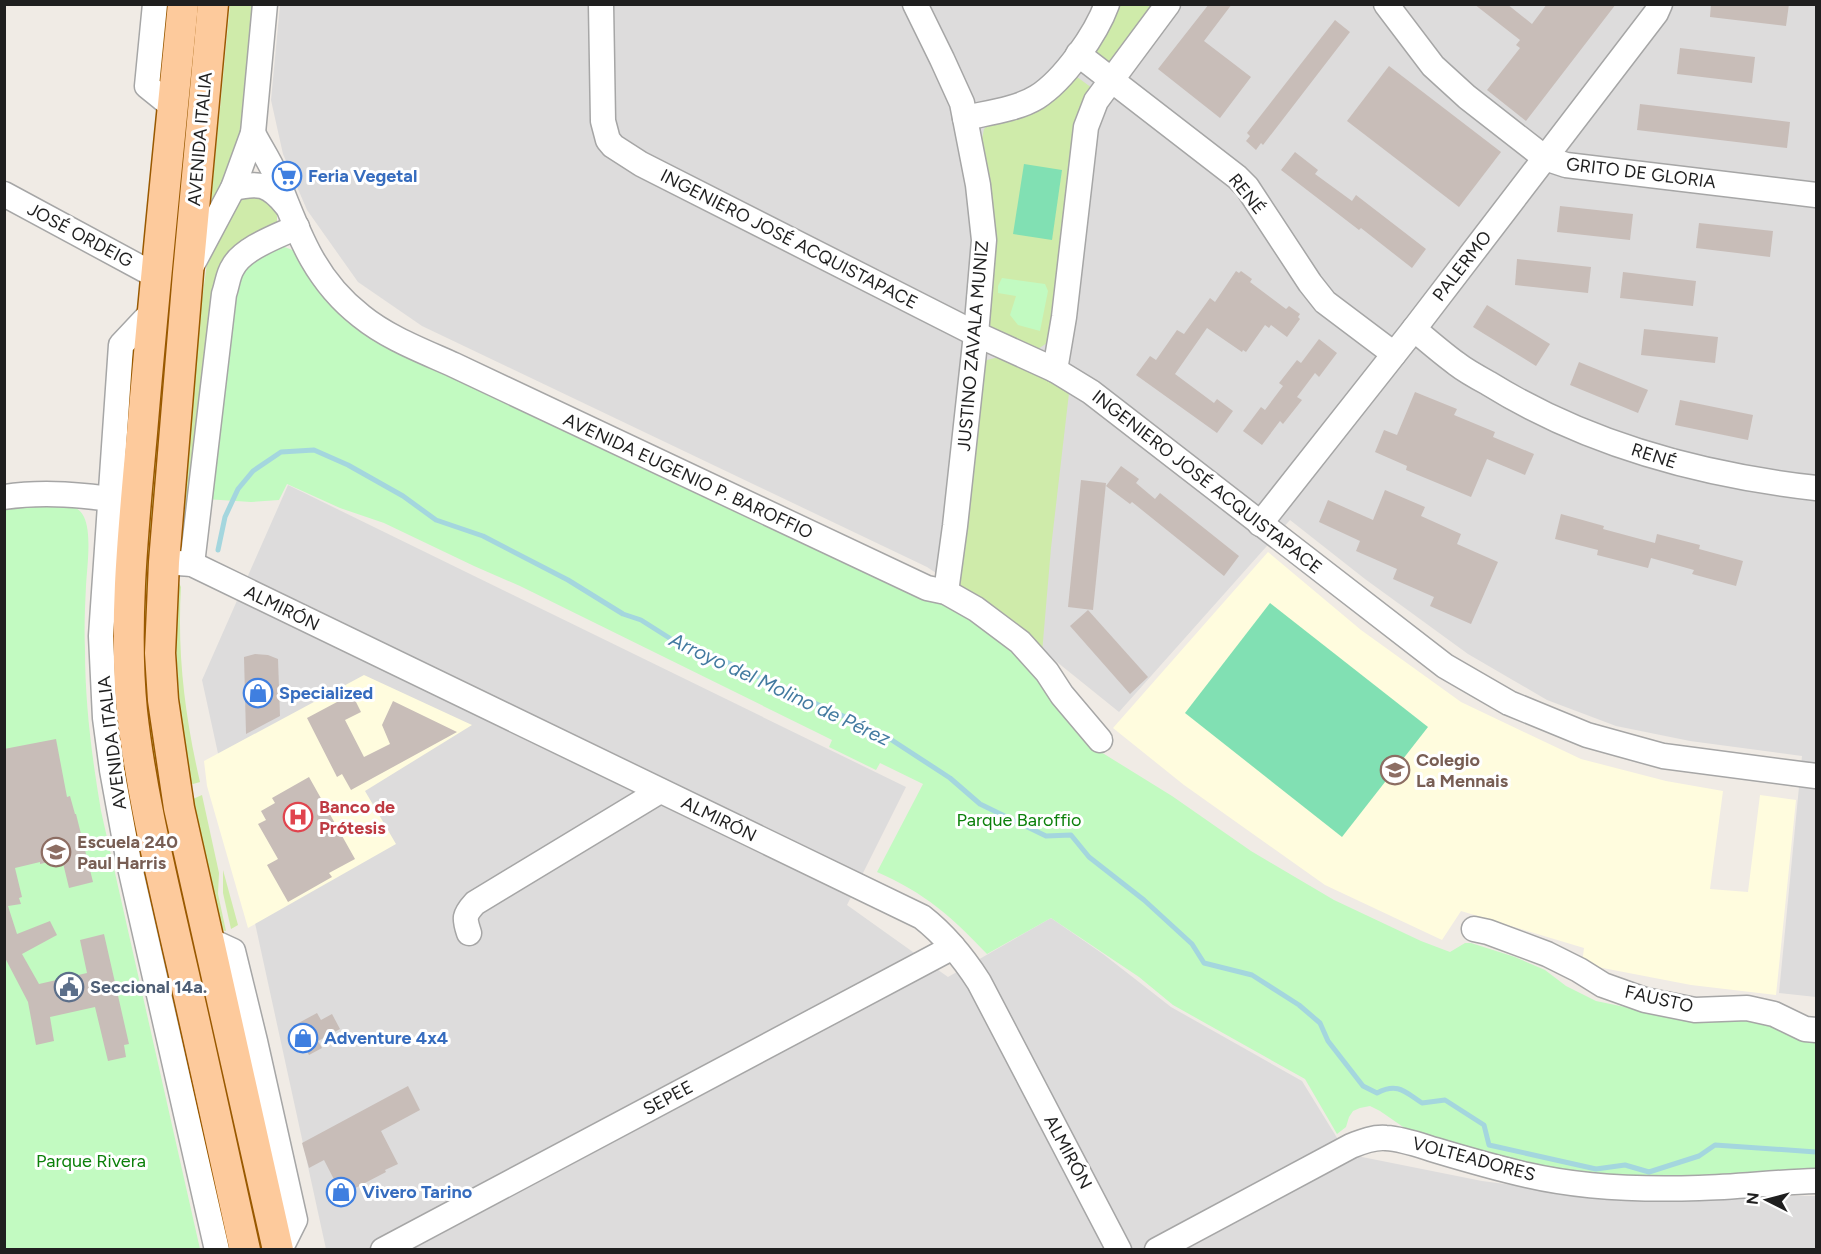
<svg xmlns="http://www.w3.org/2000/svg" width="1821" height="1254" font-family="Figtree,sans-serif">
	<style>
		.residential { fill: #dddcdc }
		.education { fill: #fffcde }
		.grass { fill: #cfebaa }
		.park { fill: #c2fac1 }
		.pitch { fill: #81e0b3 }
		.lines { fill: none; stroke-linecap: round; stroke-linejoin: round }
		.stream { stroke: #a4d6de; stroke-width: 5 }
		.building { fill: #c8bdb8 }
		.minor-casing { stroke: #a6a6a6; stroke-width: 27 }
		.major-casing { stroke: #995900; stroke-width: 33 }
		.minor { stroke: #fff; stroke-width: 24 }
		.major { stroke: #fdca9c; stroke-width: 30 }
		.labels { text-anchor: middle; stroke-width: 6; stroke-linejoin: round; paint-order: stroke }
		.street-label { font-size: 18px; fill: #1f1f1f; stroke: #fff }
		.shop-label { font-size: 18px; font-weight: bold; fill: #366cbe; stroke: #fff; text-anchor: start }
		.education-label { font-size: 18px; font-weight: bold; fill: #785e54; stroke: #fff; text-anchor: start }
		.health-label { font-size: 18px; font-weight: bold; fill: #be3a42; stroke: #fff; text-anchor: start }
		.park-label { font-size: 18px; fill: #0b800a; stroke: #fff }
		.service-label { font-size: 18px; font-weight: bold; fill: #4e5e75; stroke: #fff; text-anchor: start }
		.water-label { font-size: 20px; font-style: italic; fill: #437aa0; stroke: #fff }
	</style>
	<rect width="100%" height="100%" fill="#f0ebe5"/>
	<g class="residential">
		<polygon points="280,5 1816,5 1816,997 1779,993 1802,756 1690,741 1616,726 1547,700 1468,654 1365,579 1290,520 1119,712 996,613 927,567 422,326 358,282 307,210 283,154 271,100"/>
		<polygon points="288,485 906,787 847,905 948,977 1051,918 1103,954 1171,1007 1302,1081 1347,1154 1482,1181 1587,1195 1816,1196 1816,1249 326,1249 202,680"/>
	</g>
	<g class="education">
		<polygon points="1268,552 1361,630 1461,702 1581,759 1666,781 1723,791 1710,889 1748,892 1760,795 1796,800 1776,995 1691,985 1582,964 1584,948 1461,911 1442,940 1325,885 1184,785 1113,728"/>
		<polygon points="364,675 472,725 365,791 396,844 248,928 207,786 204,761"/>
	</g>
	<g class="grass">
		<polygon points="196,5 203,5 153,545 146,549"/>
		<polygon points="230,5 254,5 244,109 239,142 234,159 210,211"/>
		<polygon points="1114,5 1159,5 1111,65 1094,55 1097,43"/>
		<polygon points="1073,74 1092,88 1050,341 1038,349 993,331 988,321 992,205 985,152 982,139 984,129 991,122"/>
		<polygon points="256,191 277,212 277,223 185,531 181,530 199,322 207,263 239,198"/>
		<polygon points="999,357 1046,379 1069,393 1051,548 1042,653 958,592 983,366 987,360"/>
		<polygon points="118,516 188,1059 187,1060 134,865 116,716 111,613"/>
		<polygon points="153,548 150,595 265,1249 258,1249 170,856 149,745 142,672 145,552"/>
		<path d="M179,583l2,4c-4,67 4,130 19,195l-7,2 -3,-1 -10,-72 -5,-79 1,-48z"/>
		<polygon points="202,795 219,873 218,894 226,931 221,930 193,802 193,799"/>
		<polygon points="223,870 238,925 231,929 223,893"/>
	</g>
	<g class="park">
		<path d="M282,246l13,5 25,38 611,310 61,28 18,13 78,104 84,52 79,55 83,49 87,41 29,11 15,-9h6l44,14 30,13 21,16 30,15 48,10 95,6 77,20v138l-166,7 -104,-11 -137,-40 -29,-20 -10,-5 -10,2 -7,3 -4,6 -3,10 -9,7 -32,-55 -132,-74 -34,-28 -88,-59 -64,36c-35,-37 -62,-61 -110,-82l46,-88 -43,-21 -4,7 -47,-23 3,-7 -12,-6 -300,-148 -46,-20 -90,-43 -44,-15 -53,-24 -8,16 -28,2 -46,-3 28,-212 15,-24z"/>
		<polygon points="1002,278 1045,284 1048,291 1040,331 1018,325 1010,315 1016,296 998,293 998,286"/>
		<path d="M62,501c8,4 18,7 22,16 8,17 3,50 2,69 -1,21 -2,43 -1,64 0,54 7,108 16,161l99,438h-195l-1,-746z"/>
	</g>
	<g class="pitch">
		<polygon points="1024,164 1062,170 1052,240 1013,234"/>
		<polygon points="1270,603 1428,727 1342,837 1185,713"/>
	</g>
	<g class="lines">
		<path class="stream" d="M218,550l7,-33 13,-28 15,-18 28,-19 33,-2 34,15 55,31 33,24 47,16 85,44 55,34 18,6 30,19 43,17 78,37 89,40 69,45 30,26 66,32 25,-1 18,22 55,43 48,44 12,19 48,12 47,30 21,18 8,18 35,45 14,7c21,-11 28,-1 45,10l23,-3 39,25 5,20 107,24 29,-4 24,7 50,-16 16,-11 101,7"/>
	</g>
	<g class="building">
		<polygon points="1209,4 1232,4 1204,41 1251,77 1220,118 1158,69"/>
		<polygon points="1474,4 1507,4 1532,24 1547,4 1616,4 1526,121 1487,90 1520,48 1516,45 1520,40"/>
		<polygon points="1711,4 1789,4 1786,26 1710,17"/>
		<polygon points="1335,20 1350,32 1263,145 1261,143 1256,150 1246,141 1250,136 1247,133"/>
		<polygon points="1680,48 1755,57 1752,83 1677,74"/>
		<polygon points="1389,66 1501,152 1459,207 1347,121"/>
		<polygon points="1640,104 1790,122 1787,148 1637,130"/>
		<polygon points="1295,152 1318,170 1315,174 1352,201 1356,195 1426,249 1412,268 1361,228 1359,230 1281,170"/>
		<polygon points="1560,206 1633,214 1630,240 1557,232"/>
		<polygon points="1699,223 1773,231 1770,257 1696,248"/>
		<polygon points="1517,259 1591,267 1588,293 1515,285"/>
		<polygon points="1236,271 1239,273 1241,271 1252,279 1250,282 1286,309 1289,306 1300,314 1298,317 1300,319 1287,337 1271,325 1269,328 1265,325 1246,352 1243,350 1242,352 1207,328 1175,374 1214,403 1217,399 1233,411 1217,433 1136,375 1150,356 1156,360 1177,330 1184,334 1210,298 1215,302"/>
		<polygon points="1623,272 1696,281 1693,306 1620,298"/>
		<polygon points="1487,305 1550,344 1536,366 1473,327"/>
		<polygon points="1644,329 1718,337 1715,363 1641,355"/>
		<polygon points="1319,339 1337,353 1319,377 1315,373 1297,397 1302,400 1283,424 1280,421 1262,445 1243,431 1261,407 1265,410 1283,386 1279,383 1297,360 1301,363"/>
		<polygon points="1579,362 1648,390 1638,413 1570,385"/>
		<polygon points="1415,392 1457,409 1454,415 1495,432 1493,437 1534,454 1525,475 1487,459 1471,497 1406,470 1407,466 1375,452 1384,430 1397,435"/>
		<polygon points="1680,400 1753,415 1748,440 1675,425"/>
		<polygon points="1121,466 1139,479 1136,483 1155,499 1160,493 1239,556 1224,576 1132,502 1130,504 1106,486"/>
		<polygon points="1081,480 1106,483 1093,610 1068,607"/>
		<polygon points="1385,490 1425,507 1421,516 1461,534 1457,544 1498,562 1471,624 1430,606 1434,597 1393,579 1397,569 1356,551 1360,541 1319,522 1328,500 1373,520"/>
		<polygon points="1561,514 1604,526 1603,529 1655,543 1657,534 1700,545 1699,549 1743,561 1736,586 1692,574 1694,570 1651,558 1648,568 1597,555 1598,550 1555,539"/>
		<polygon points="1088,610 1148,677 1130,694 1070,626"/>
		<polygon points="255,654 268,655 278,659 280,716 246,734 244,657"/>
		<polygon points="352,694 361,712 345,720 364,757 390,744 382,725 393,701 457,732 351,790 342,774 337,777 307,718"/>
		<polygon points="56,739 67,797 70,796 75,814 76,814 93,882 69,888 62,859 40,864 40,862 15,868 22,897 19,898 21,904 8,906 17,934 50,921 57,935 22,954 39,984 87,973 80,940 104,934 129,1044 124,1045 126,1057 108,1061 95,1007 50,1017 54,1041 36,1045 28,1002 4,956 4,749"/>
		<polygon points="309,777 355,859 329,873 332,877 288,902 267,865 278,859 258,824 266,820 261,811 275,803 272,798"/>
		<polygon points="317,1013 321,1020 332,1014 340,1029 318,1041 322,1048 309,1055 293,1026"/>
		<polygon points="408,1086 420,1110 381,1131 398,1164 385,1170 386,1172 342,1195 324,1160 309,1168 302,1143"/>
	</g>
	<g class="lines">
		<g class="minor-casing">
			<g id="minor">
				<polyline points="155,4 147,86 173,107"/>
				<polyline points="601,4 603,121 608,140 613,146 641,164 976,334 1055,370 1091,392 1445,666 1509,703 1587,735 1663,756 1816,776"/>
				<polyline points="915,4 942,59 962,103 978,185 984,240 976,334 955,526 946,592"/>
				<polyline points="1386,4 1433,66 1467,97 1545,158 1566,165 1816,195"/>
				<polyline points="1078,54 1237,177 1247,187 1310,283 1325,302 1394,354"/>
				<path d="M965,118c22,-5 53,-9 72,-21 27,-17 59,-63 70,-93"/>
				<path d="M253,133c7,14 16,27 22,41 22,55 37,104 86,142 27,22 62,35 93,49l473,223 19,4 30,17 44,33 27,30 15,23 38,45"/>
				<path d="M233,188c26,-6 36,-4 53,17"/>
				<polyline points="4,194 156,276"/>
				<polyline points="190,269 233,188 253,133 265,4"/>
				<polyline points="152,312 121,345 101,636 105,718 112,770 129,863 217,1250"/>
				<path d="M1414,329c14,12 28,24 43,35 9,7 20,13 31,19 100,62 213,92 328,105"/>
				<polyline points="1055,370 1064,317 1086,127 1096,101 1168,4"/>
				<path d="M4,497c41,-6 80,-2 121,4"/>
				<polyline points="1260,524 1414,329 1656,13 1660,4"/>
				<path d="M164,562l28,2 730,353c23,18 41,40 57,65l140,268"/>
				<path d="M192,564l32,-270c3,-8 4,-20 9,-27 10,-19 45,-31 64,-40"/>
				<polyline points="1474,929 1488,932 1547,954 1579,970 1603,985 1645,1000 1695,1010 1747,1008 1774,1014 1805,1029 1816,1030"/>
				<path d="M469,933c-5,-15 -5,-18 6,-30l185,-112"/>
				<polyline points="207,939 233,951 255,1041 295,1220 280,1250"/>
				<polyline points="383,1250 953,947"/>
				<path d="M1157,1250l194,-104c12,-5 23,-9 35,-8 17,1 33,7 49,12 30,9 61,18 92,25 56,13 114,15 172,13 39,-1 78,-6 117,-7"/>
			</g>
		</g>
		<g class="major-casing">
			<g id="major">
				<path d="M183,4c-14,143 -29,286 -41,429 -8,89 -19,189 -10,278 9,82 29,162 47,242 23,99 44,198 66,297"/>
				<polyline points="213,4 188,273 164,562 160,653 163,700 179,808 278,1250"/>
			</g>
		</g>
		<use href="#minor" class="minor"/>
		<use href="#major" class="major"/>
	</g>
	<defs>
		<g id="supermarket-ring" transform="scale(1.5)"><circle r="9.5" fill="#fff" stroke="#3f7fe0" stroke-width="1.5"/><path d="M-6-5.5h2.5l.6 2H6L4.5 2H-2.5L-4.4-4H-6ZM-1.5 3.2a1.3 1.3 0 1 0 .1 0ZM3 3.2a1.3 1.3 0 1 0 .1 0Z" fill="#3f7fe0"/></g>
		<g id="shop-ring" transform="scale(1.5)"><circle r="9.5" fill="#fff" stroke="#3f7fe0" stroke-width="1.5"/><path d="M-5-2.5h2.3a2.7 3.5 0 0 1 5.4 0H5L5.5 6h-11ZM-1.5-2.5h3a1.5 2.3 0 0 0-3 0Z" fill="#3f7fe0"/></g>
		<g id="school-ring" transform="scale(1.5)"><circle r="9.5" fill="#fff" stroke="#8d6e63" stroke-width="1.5"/><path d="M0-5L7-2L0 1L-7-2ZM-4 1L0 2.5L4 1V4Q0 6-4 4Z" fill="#8d6e63"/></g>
		<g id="hospital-ring" transform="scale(1.5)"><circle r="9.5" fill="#fff" stroke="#e0444e" stroke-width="1.5"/><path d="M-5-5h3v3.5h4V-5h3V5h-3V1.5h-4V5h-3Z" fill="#e0444e"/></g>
		<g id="civic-ring" transform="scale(1.5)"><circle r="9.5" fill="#fff" stroke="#5c6f8a" stroke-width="1.5"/><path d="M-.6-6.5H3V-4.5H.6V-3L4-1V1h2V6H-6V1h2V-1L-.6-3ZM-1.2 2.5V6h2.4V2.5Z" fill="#5c6f8a"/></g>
	</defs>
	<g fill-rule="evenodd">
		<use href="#supermarket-ring" x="287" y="176"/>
		<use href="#shop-ring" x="258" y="693"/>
		<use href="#school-ring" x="1395" y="770"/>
		<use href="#hospital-ring" x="298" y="817"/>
		<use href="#school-ring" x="56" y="852"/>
		<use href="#civic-ring" x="69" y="987"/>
		<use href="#shop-ring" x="303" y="1038"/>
		<use href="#shop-ring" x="341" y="1192"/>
	</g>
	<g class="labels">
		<g class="street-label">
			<text transform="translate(200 139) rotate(-85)" y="6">AVENIDA ITALIA</text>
			<text transform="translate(1641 173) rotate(7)" y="6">GRITO DE GLORIA</text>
			<text transform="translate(1247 194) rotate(51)" y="6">RENÉ</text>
			<text transform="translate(80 235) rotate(28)" y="6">JOSÉ ORDEIG</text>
			<text transform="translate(789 239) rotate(27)" y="6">INGENIERO JOSÉ ACQUISTAPACE</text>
			<text transform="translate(1462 266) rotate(-52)" y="6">PALERMO</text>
			<text transform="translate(973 346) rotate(-85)" y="6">JUSTINO ZAVALA MUNIZ</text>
			<text transform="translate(1654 456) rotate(18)" y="6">RENÉ</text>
			<text transform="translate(688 476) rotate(25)" y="6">AVENIDA EUGENIO P. BAROFFIO</text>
			<text transform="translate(1207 482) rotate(38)" y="6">INGENIERO JOSÉ ACQUISTAPACE</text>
			<text transform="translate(282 608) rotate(26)" y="6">ALMIRÓN</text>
			<text transform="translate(112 743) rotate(-97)" y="6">AVENIDA ITALIA</text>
			<text transform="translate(719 819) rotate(26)" y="6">ALMIRÓN</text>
			<text transform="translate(1659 999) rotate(13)" y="6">FAUSTO</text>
			<text transform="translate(668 1098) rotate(-28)" y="6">SEPEE</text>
			<text transform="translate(1068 1152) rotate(62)" y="6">ALMIRÓN</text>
			<text transform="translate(1474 1159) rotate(15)" y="6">VOLTEADORES</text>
		</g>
		<g class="shop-label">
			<text x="308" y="182">Feria Vegetal</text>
			<text x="279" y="699">Specialized</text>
			<text x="324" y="1044">Adventure 4x4</text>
			<text x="362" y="1198">Vivero Tarino</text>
		</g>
		<g class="education-label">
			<text x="1416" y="766">Colegio<tspan x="1416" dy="21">La Mennais</tspan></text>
			<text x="77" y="848">Escuela 240<tspan x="77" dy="21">Paul Harris</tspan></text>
		</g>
		<g class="health-label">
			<text x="319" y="813">Banco de<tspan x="319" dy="21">Prótesis</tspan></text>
		</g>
		<g class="park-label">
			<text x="1019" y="826">Parque Baroffio</text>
			<text x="91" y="1167">Parque Rivera</text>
		</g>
		<g class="service-label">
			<text x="90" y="993">Seccional 14a.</text>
		</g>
		<g class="water-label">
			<text transform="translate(780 689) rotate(25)" y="7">Arroyo del Molino de Pérez</text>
		</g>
	</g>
	<rect width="1821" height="1254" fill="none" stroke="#1f1f1f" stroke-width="12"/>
	<g transform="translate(1767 1200) rotate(276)" stroke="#ffffff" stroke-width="4.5" paint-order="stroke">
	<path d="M0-4.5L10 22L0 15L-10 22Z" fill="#1f1f1f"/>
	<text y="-9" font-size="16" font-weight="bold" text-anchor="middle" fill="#1f1f1f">N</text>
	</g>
</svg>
